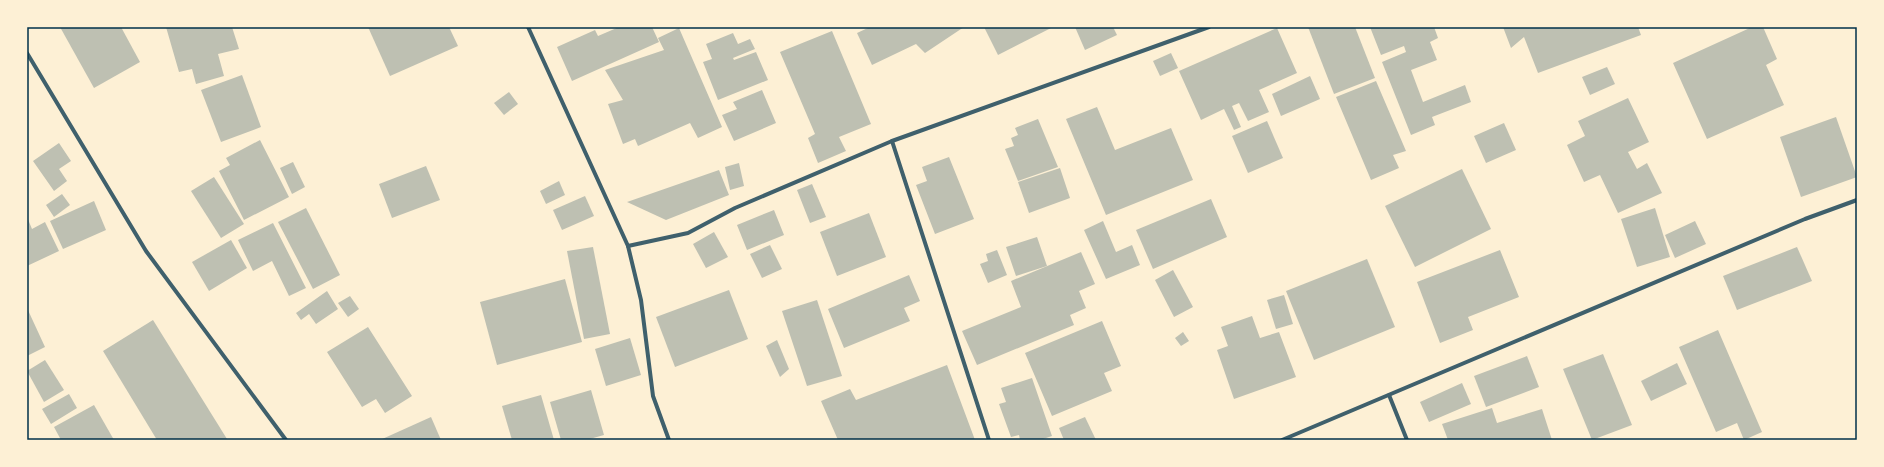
<svg xmlns="http://www.w3.org/2000/svg" width="1884" height="467" font-family="'Nunito Sans',sans-serif">
	<style>
		.building { fill: #bec0b2 }
		.lines { fill: none; stroke-linecap: round; stroke-linejoin: round }
		.minor { stroke: #3f606c; stroke-width: 4 }
		.neatline { fill: none; stroke: #003049; stroke-width: 1.5 }
	</style>
	<rect width="100%" height="100%" fill="#fdf0d5"/>
	<g class="building">
		<polygon points="60,27 121,27 140,62 94,88"/>
		<polygon points="166,27 232,27 239,49 218,54 224,76 196,84 192,69 179,72"/>
		<polygon points="368,27 449,27 458,46 390,76"/>
		<polygon points="619,27 652,27 659,42 572,81 557,47 595,30 598,36"/>
		<polygon points="870,27 964,27 925,53 916,44 872,65 857,33"/>
		<polygon points="984,27 1053,27 998,55"/>
		<polygon points="1075,27 1113,27 1117,35 1085,50"/>
		<polygon points="1308,27 1355,27 1375,78 1334,94"/>
		<polygon points="1370,27 1434,27 1438,38 1430,42 1437,60 1411,70 1423,102 1465,85 1471,102 1432,117 1435,125 1411,135 1382,62 1406,52 1404,46 1381,55"/>
		<polygon points="1503,27 1638,27 1641,35 1538,73 1524,37 1511,48"/>
		<polygon points="1752,27 1763,27 1777,59 1766,65 1784,105 1707,139 1673,63"/>
		<polygon points="679,28 722,127 698,138 690,123 638,146 635,139 623,144 608,104 623,100 605,70 664,50 658,38"/>
		<polygon points="1277,28 1297,73 1259,90 1269,112 1248,121 1239,103 1232,106 1241,127 1234,130 1224,109 1201,120 1179,71"/>
		<polygon points="832,31 871,124 839,137 846,151 818,163 808,138 815,134 780,52"/>
		<polygon points="733,33 738,44 750,39 755,49 733,58 734,60 756,52 768,80 718,100 703,62 712,59 706,44"/>
		<polygon points="1171,53 1178,68 1160,76 1153,61"/>
		<polygon points="1607,67 1615,84 1590,95 1582,77"/>
		<polygon points="242,75 261,127 221,142 201,90"/>
		<polygon points="1310,76 1320,99 1281,116 1272,94"/>
		<polygon points="1376,81 1406,151 1393,155 1399,168 1371,180 1336,97"/>
		<polygon points="762,90 776,123 734,141 722,115 737,109 733,102"/>
		<polygon points="509,92 518,104 504,115 494,103"/>
		<polygon points="1628,98 1649,142 1628,152 1637,169 1647,163 1662,193 1618,213 1600,175 1584,182 1567,145 1585,136 1578,121"/>
		<polygon points="1097,107 1115,150 1171,128 1193,180 1106,215 1066,119"/>
		<polygon points="1836,117 1857,177 1801,197 1780,137"/>
		<polygon points="1038,119 1058,167 1018,181 1005,149 1014,146 1011,138 1018,135 1015,128"/>
		<polygon points="1267,121 1283,158 1248,173 1232,136"/>
		<polygon points="1504,123 1516,150 1486,163 1474,136"/>
		<polygon points="260,140 289,197 244,220 219,171 230,165 226,158"/>
		<polygon points="59,143 71,161 59,169 67,181 54,191 33,161"/>
		<polygon points="949,157 974,219 935,234 916,185 927,181 922,167"/>
		<polygon points="293,162 305,187 292,194 280,168"/>
		<polygon points="739,163 744,186 730,190 725,167"/>
		<polygon points="426,166 440,200 392,218 379,184"/>
		<polygon points="1060,168 1070,198 1029,213 1018,182"/>
		<polygon points="1462,169 1491,229 1415,267 1385,206"/>
		<polygon points="719,170 729,195 666,220 627,202"/>
		<polygon points="214,177 244,224 221,238 191,191"/>
		<polygon points="559,181 565,195 546,204 540,191"/>
		<polygon points="812,184 826,217 810,223 797,190"/>
		<polygon points="62,194 70,205 54,217 46,205"/>
		<polygon points="585,196 594,216 562,230 553,210"/>
		<polygon points="1211,199 1227,237 1153,269 1136,230"/>
		<polygon points="94,201 106,230 63,249 50,221"/>
		<polygon points="306,208 340,275 313,289 278,222"/>
		<polygon points="1655,208 1670,257 1637,267 1621,219"/>
		<polygon points="774,210 784,235 747,250 737,225"/>
		<polygon points="869,213 886,257 837,276 820,232"/>
		<polygon points="27,217 32,229 45,222 59,251 27,266"/>
		<polygon points="1103,221 1116,252 1132,245 1140,265 1106,279 1084,230"/>
		<polygon points="1695,221 1706,244 1675,258 1665,235"/>
		<polygon points="273,223 306,288 289,296 272,261 253,271 238,240"/>
		<polygon points="714,232 728,257 706,268 693,244"/>
		<polygon points="1037,237 1047,266 1016,276 1006,247"/>
		<polygon points="231,240 247,268 209,291 192,262"/>
		<polygon points="770,245 782,269 762,278 750,254"/>
		<polygon points="593,247 610,334 584,339 567,251"/>
		<polygon points="1797,247 1812,281 1737,310 1723,276"/>
		<polygon points="997,250 1007,275 988,283 980,264 988,261 986,254"/>
		<polygon points="1500,250 1519,297 1468,317 1473,330 1440,343 1417,282"/>
		<polygon points="1081,252 1095,284 1079,291 1086,308 1070,315 1074,325 977,365 962,331 1021,307 1011,281"/>
		<polygon points="1367,259 1395,327 1314,360 1286,291"/>
		<polygon points="1173,270 1193,307 1174,317 1155,280"/>
		<polygon points="909,275 920,301 904,308 910,321 844,348 828,309"/>
		<polygon points="565,279 582,342 497,365 480,302"/>
		<polygon points="729,290 748,339 675,367 656,317"/>
		<polygon points="327,291 338,309 316,324 309,314 301,320 296,313"/>
		<polygon points="1284,295 1293,324 1276,329 1267,300"/>
		<polygon points="350,296 359,309 348,317 338,303"/>
		<polygon points="817,300 842,376 807,386 782,311"/>
		<polygon points="27,308 45,347 27,356"/>
		<polygon points="1252,316 1260,338 1279,332 1296,377 1234,399 1217,350 1228,346 1221,327"/>
		<polygon points="153,320 227,439 225,440 157,440 103,351"/>
		<polygon points="1102,321 1121,366 1104,373 1112,391 1052,416 1025,353"/>
		<polygon points="368,327 412,396 385,413 376,399 362,407 327,352"/>
		<polygon points="1718,330 1762,432 1744,440 1737,423 1716,432 1679,347"/>
		<polygon points="1183,332 1189,341 1181,346 1175,338"/>
		<polygon points="630,338 641,375 606,386 595,349"/>
		<polygon points="777,340 789,369 780,377 766,346"/>
		<polygon points="1603,354 1632,425 1592,440 1563,369"/>
		<polygon points="1527,356 1539,387 1486,407 1474,376"/>
		<polygon points="45,360 64,390 44,402 27,371"/>
		<polygon points="1677,363 1687,384 1651,401 1641,381"/>
		<polygon points="947,365 975,440 838,440 821,401 850,389 856,400"/>
		<polygon points="1032,378 1052,436 1040,440 1020,440 1019,435 1011,437 999,404 1006,402 1001,388"/>
		<polygon points="1462,383 1471,404 1429,422 1420,402"/>
		<polygon points="591,390 604,435 586,440 561,440 550,402"/>
		<polygon points="69,394 77,408 51,424 42,409"/>
		<polygon points="541,395 554,440 512,440 502,406"/>
		<polygon points="94,405 114,440 61,440 54,427"/>
		<polygon points="1492,408 1497,423 1542,409 1552,440 1448,440 1442,424"/>
		<polygon points="431,417 441,440 380,440"/>
		<polygon points="1085,417 1096,440 1064,440 1059,428"/>
	</g>
	<g class="lines">
		<g class="minor">
			<polyline points="528,27 628,246 641,300 653,396 669,440"/>
			<polyline points="27,53 146,251 286,440"/>
			<polyline points="892,141 989,440"/>
			<polyline points="628,246 688,233 735,208 892,141 1209,27"/>
			<polyline points="1389,395 1407,440"/>
			<polyline points="1282,440 1805,219 1857,200"/>
		</g>
	</g>
	<rect width="1884" height="467" fill="none" stroke="#fdf0d5" stroke-width="56"/>
	<rect x="28" y="28" width="1828" height="411" class="neatline"/>
</svg>
